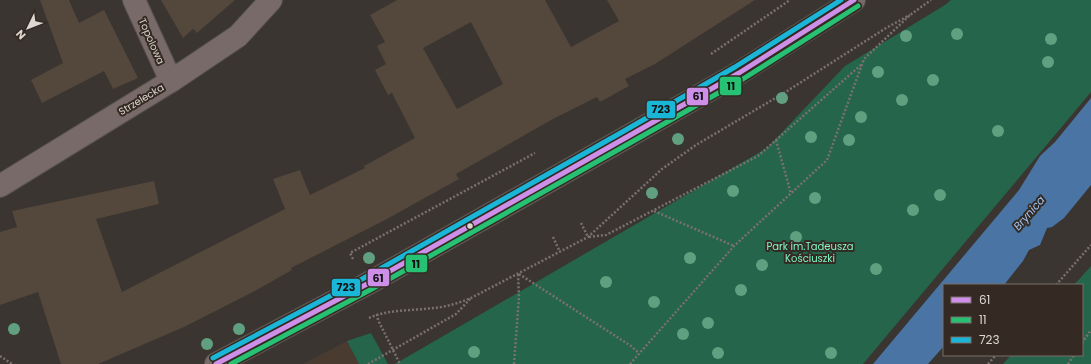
<svg xmlns="http://www.w3.org/2000/svg" width="1091" height="364" font-family="Poppins,sans-serif">
	<style>
		.built { fill: #493b30 }
		.green { fill: #24654c }
		.water { fill: #4974a4 }
		.building { fill: #54473b; fill-rule: evenodd }
		.lines { fill: none; stroke-linecap: round; stroke-linejoin: round }
		.minor-casing { stroke: #57524e; stroke-width: 24 }
		.path { stroke: #7b7070; stroke-width: 2.5; stroke-dasharray: 2 2; stroke-linecap: butt }
		.minor { stroke: #796a6a; stroke-width: 22 }
		.bus-1-casing { stroke: #342a23; stroke-width: 8 }
		.bus-2-casing { stroke: #342a23; stroke-width: 8 }
		.bus-3-casing { stroke: #342a23; stroke-width: 8 }
		.bus-1 { stroke: #ce8fe9; stroke-width: 5 }
		.bus-2 { stroke: #26c172; stroke-width: 5 }
		.bus-3 { stroke: #1ab6d8; stroke-width: 5 }
		.tree { fill: #619f81 }
		.bus-dot { fill: #ddd6d1; stroke: #342a23; stroke-width: 1.5 }
		.labels { text-anchor: middle; stroke-width: 4; stroke-linejoin: round; paint-order: stroke }
		.street-label { font-size: 10px; fill: #ddd6d1; stroke: #342a23 }
		.park-label { font-size: 10px; fill: #81f6c4; stroke: #342a23 }
		.water-label { font-size: 11px; font-style: italic; fill: #9fc6f4; stroke: #342a23 }
		.line-badge { stroke: #342a23; stroke-width: 1.5 }
		.pale-badge-label { font-size: 11px; text-anchor: middle; font-weight: bold; fill: #111 }
	</style>
	<rect width="100%" height="100%" fill="#3a3530"/>
	<polygon class="built" points="347,341 359,364 303,364"/>
	<g class="green">
		<polygon points="951,0 1091,0 1091,92 863,364 395,364 767,148 845,66 945,5"/>
		<polygon points="1091,266 1091,364 1003,364 1011,355 1082,355 1082,285 1074,285"/>
		<polygon points="371,333 388,364 359,364 347,341"/>
	</g>
	<polygon class="water" points="1091,98 1091,185 1064,218 1052,227 1047,228 1040,245 1029,250 1023,261 1004,285 944,285 944,346 928,364 873,364 1019,190 1040,156 1055,142"/>
	<g class="building">
		<polygon points="40,0 69,0 79,23 104,10 138,78 113,89 104,71 42,103 31,80 63,63"/>
		<polygon points="161,0 235,0 197,33 193,29 183,38"/>
		<path d="M397,0h148l26,47 48,-26 -12,-21h148l-100,64 -30,15 4,7 -29,16 -3,-5 -44,22 -97,55 3,5 -72,40 -96,49 1,2 -39,22 -69,35 -86,37h-37l-23,-72 -38,13v-73l17,-5 -5,-16 142,-30 5,23 -63,15 26,73 163,-83 -12,-30 27,-9 10,25 55,-27 -1,-2 51,-28 -23,-45 -4,2 -13,-25 11,-6 -9,-18 8,-4 -15,-27zM471,22l32,62 -46,25 -34,-61z"/>
	</g>
	<g class="lines">
		<g class="minor-casing">
			<g id="minor">
				<polyline points="134,0 171,81"/>
				<polyline points="0,186 171,81 238,36 271,0"/>
				<polyline points="216,364 367,284 627,137 739,73 854,0"/>
			</g>
		</g>
		<g class="path">
			<polyline points="711,54 790,0"/>
			<polyline points="776,140 791,194"/>
			<polyline points="654,211 734,246"/>
			<polyline points="581,223 588,237"/>
			<polyline points="553,237 560,252"/>
			<polyline points="589,237 606,235 758,156 862,64"/>
			<polyline points="353,259 350,253 535,153"/>
			<polyline points="519,274 631,346 639,353"/>
			<polyline points="1056,285 1091,245"/>
			<polyline points="377,314 378,320 400,364"/>
			<path d="M369,318c20,-9 42,-7 64,-10 13,-1 26,-5 38,-10l117,-61 74,-68 34,-24 88,-52 102,-65 24,-13"/>
			<polyline points="1082,343 1091,330"/>
			<polyline points="0,356 12,364"/>
			<polyline points="368,364 456,314 471,298"/>
			<polyline points="514,364 519,297 518,274"/>
			<polyline points="630,364 734,246 827,160 864,59 910,15 931,0"/>
			<polyline points="988,364 996,355"/>
			<polyline points="1068,364 1074,355"/>
		</g>
		<use href="#minor" class="minor"/>
		<g class="bus-1-casing">
			<polyline id="bus-1" points="216,364 367,284 627,137 739,73 854,0"/>
		</g>
		<g class="bus-2-casing">
			<polyline id="bus-2" points="231,364 370,290 630,143 743,79 858,6"/>
		</g>
		<g class="bus-3-casing">
			<polyline id="bus-3" points="213,358 364,278 624,131 735,67 841,0"/>
		</g>
		<use href="#bus-1" class="bus-1"/>
		<use href="#bus-2" class="bus-2"/>
		<use href="#bus-3" class="bus-3"/>
	</g>
	<g class="tree">
		<circle cx="957" cy="34" r="6"/>
		<circle cx="906" cy="36" r="6"/>
		<circle cx="1051" cy="39" r="6"/>
		<circle cx="1048" cy="62" r="6"/>
		<circle cx="878" cy="72" r="6"/>
		<circle cx="933" cy="80" r="6"/>
		<circle cx="782" cy="98" r="6"/>
		<circle cx="902" cy="100" r="6"/>
		<circle cx="861" cy="117" r="6"/>
		<circle cx="998" cy="131" r="6"/>
		<circle cx="811" cy="137" r="6"/>
		<circle cx="678" cy="139" r="6"/>
		<circle cx="849" cy="140" r="6"/>
		<circle cx="733" cy="191" r="6"/>
		<circle cx="652" cy="193" r="6"/>
		<circle cx="940" cy="195" r="6"/>
		<circle cx="815" cy="198" r="6"/>
		<circle cx="913" cy="210" r="6"/>
		<circle cx="796" cy="237" r="6"/>
		<circle cx="369" cy="258" r="6"/>
		<circle cx="690" cy="258" r="6"/>
		<circle cx="762" cy="265" r="6"/>
		<circle cx="876" cy="269" r="6"/>
		<circle cx="606" cy="282" r="6"/>
		<circle cx="741" cy="290" r="6"/>
		<circle cx="654" cy="302" r="6"/>
		<circle cx="708" cy="323" r="6"/>
		<circle cx="14" cy="329" r="6"/>
		<circle cx="239" cy="329" r="6"/>
		<circle cx="683" cy="334" r="6"/>
		<circle cx="207" cy="344" r="6"/>
		<circle cx="474" cy="352" r="6"/>
		<circle cx="718" cy="353" r="6"/>
		<circle cx="831" cy="353" r="6"/>
	</g>
	<circle class="bus-dot" cx="470" cy="226" r="3.5"/>
	<g class="labels">
		<g class="street-label">
			<text transform="translate(152 41) rotate(66)" y="4">Topolowa</text>
			<text transform="translate(141 99) rotate(-31)" y="4">Strzelecka</text>
		</g>
		<g class="park-label">
			<text x="810" y="250">Park im.Tadeusza<tspan x="810" dy="12">Kościuszki</tspan></text>
		</g>
		<g class="water-label">
			<text transform="translate(1029 213) rotate(-49)" y="4">Brynica</text>
		</g>
	</g>
	<g class="line-badge">
		<rect x="719" y="76" width="23" height="20" rx="4" fill="#26c172"/>
		<rect x="686" y="87" width="23" height="19" rx="4" fill="#ce8fe9"/>
		<rect x="646" y="100" width="30" height="19" rx="4" fill="#1ab6d8"/>
		<rect x="405" y="254" width="23" height="19" rx="4" fill="#26c172"/>
		<rect x="367" y="268" width="23" height="19" rx="4" fill="#ce8fe9"/>
		<rect x="331" y="278" width="30" height="19" rx="4" fill="#1ab6d8"/>
	</g>
	<g class="pale-badge-label">
		<text x="731" y="90">11</text>
		<text x="698" y="100">61</text>
		<text x="661" y="113">723</text>
		<text x="416" y="268">11</text>
		<text x="378" y="282">61</text>
		<text x="346" y="291">723</text>
	</g>
	<rect x="943" y="284" width="140" height="72" fill="#342a23" stroke="#786f69"/>
	<rect x="951" y="297" width="20" height="6" fill="#ce8fe9" stroke="#786f69"/>
	<text x="979" y="304" font-size="12" fill="#ddd6d1">61</text>
	<rect x="951" y="317" width="20" height="6" fill="#26c172" stroke="#786f69"/>
	<text x="979" y="324" font-size="12" fill="#ddd6d1">11</text>
	<rect x="951" y="337" width="20" height="6" fill="#1ab6d8" stroke="#786f69"/>
	<text x="979" y="344" font-size="12" fill="#ddd6d1">723</text>
	<g transform="translate(28 28) rotate(227)" stroke="#342a23" stroke-width="3" paint-order="stroke">
	<path d="M0-3L7 15L0 10L-7 15Z" fill="#ddd6d1"/>
	<text y="-6" font-size="11" font-weight="bold" text-anchor="middle" fill="#ddd6d1">N</text>
	</g>
</svg>
